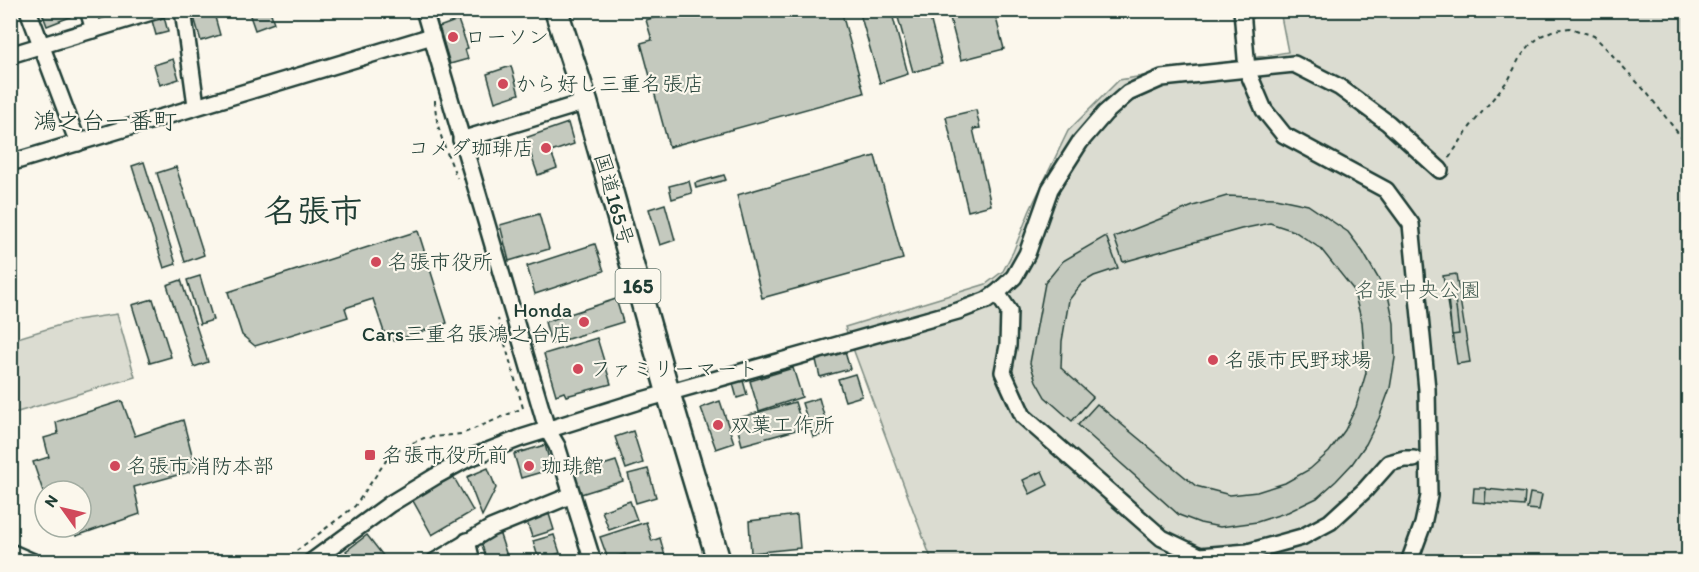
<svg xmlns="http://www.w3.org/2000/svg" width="1699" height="572" font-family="Itim,'Klee One',sans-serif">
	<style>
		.green { fill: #dbdcd1; stroke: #7d8c82; stroke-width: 1.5 }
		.building { fill: #c4c9be; stroke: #1f3d34; stroke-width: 1.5 }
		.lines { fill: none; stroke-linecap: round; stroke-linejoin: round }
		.minor-casing { stroke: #1f3d34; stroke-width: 20 }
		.highway-casing { stroke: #1f3d34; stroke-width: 27 }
		.path { stroke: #1f3d34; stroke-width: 2; stroke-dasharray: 4.5 4.5; stroke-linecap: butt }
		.minor { stroke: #fbf7ec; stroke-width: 15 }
		.highway { stroke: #fbf7ec; stroke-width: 22 }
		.poi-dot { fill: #d1495b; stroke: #fbf7ec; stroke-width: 2 }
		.labels { text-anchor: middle; stroke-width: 4.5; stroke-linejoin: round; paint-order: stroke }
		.shield { fill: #fbf7ec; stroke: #61756b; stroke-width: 1.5 }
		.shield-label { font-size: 20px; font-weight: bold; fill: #1f3d34 }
		.poi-label { font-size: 21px; fill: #1f3d34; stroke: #fbf7ec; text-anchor: start }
		.street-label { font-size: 21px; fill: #1f3d34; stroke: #fbf7ec }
		.park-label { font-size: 21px; fill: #455d53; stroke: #fbf7ec }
		.quarter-label { font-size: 24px; fill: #1f3d34; stroke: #fbf7ec }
		.town-label { font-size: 33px; font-weight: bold; fill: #1f3d34; stroke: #fbf7ec }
	</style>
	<rect width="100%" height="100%" fill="#fbf7ec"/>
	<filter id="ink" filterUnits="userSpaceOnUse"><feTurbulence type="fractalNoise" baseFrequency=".0167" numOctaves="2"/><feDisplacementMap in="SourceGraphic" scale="12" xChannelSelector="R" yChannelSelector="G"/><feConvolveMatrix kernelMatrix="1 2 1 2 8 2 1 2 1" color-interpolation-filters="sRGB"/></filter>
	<g filter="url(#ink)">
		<g class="green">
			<polygon points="1280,11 1688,11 1688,561 932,561 845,327 986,284 1003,271 1013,252 1030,210 1068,131 1119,80 1288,52"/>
			<polygon points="117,314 135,377 11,414 11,340 76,320"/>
		</g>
		<g class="building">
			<polygon points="41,10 67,10 70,17 47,26"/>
			<polygon points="192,10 213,10 220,35 201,41"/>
			<polygon points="248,10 270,10 274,23 255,30"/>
			<polygon points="679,10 841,10 864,93 669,147 641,43 652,40 646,20"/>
			<polygon points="859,10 891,10 908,74 880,83"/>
			<polygon points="896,10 928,10 942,64 913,72"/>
			<polygon points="948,10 994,10 1004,49 961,60"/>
			<polygon points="163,13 168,32 156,35 151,17"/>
			<polygon points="458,20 468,48 465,49 468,59 450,64 439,27"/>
			<polygon points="173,59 179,79 160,85 154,65"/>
			<polygon points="511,66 519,94 495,102 487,74"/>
			<polygon points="976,110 980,128 973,129 991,205 968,211 946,117"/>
			<polygon points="568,123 574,144 551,152 557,168 538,175 525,138"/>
			<polygon points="875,156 903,259 762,298 737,195"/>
			<polygon points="144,162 176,264 164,268 132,166"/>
			<polygon points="176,167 204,255 185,262 157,173"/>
			<polygon points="724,175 726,180 696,188 695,183"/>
			<polygon points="689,181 692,193 672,199 669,186"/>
			<polygon points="1227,196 1275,198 1308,205 1348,232 1363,252 1388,295 1394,323 1395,358 1390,388 1379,418 1366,444 1352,464 1336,481 1317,498 1288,512 1257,522 1220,527 1200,523 1179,515 1078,425 1097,404 1196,486 1230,495 1257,492 1285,483 1310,469 1329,452 1345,430 1356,407 1366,373 1362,322 1353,289 1321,249 1294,231 1270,223 1241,229 1123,262 1114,237 1193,206"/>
			<polygon points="665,204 675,240 660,245 649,209"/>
			<polygon points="539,214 549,249 509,261 500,225"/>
			<polygon points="418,231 447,323 394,341 385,335 373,299 345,308 348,317 255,346 242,335 228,292"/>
			<polygon points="1106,236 1118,268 1094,276 1082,283 1069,300 1062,341 1061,368 1093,397 1072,421 1045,397 1036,381 1030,363 1045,283 1063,261"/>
			<polygon points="595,244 604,271 535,294 527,266"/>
			<polygon points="1456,274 1470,362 1457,364 1443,276"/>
			<polygon points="200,276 213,320 200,324 187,280"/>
			<polygon points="181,280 208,362 194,367 167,285"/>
			<polygon points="1448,298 1455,298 1459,334 1452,335"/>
			<polygon points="153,299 171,357 150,363 132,305"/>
			<polygon points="616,299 623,322 551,344 545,322"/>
			<polygon points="597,338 611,384 566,396 564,392 556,395 544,354"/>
			<polygon points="845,352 850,369 820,377 816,360"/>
			<polygon points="793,368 802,397 759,411 750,381"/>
			<polygon points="855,374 862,396 845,401 838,379"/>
			<polygon points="742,377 747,395 737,398 732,380"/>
			<polygon points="819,398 829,433 813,437 802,403"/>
			<polygon points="122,401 135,436 183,420 196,470 134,487 140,514 76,536 72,527 81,527 81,491 45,491 45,497 33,462 49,457 44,438 58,434 56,422"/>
			<polygon points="720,401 734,443 716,449 701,408"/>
			<polygon points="795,402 803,428 742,445 735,419"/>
			<polygon points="633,431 643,463 626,469 615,437"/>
			<polygon points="545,445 552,469 521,478 514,454"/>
			<polygon points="616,461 623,481 581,494 574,474"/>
			<polygon points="488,468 496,488 482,516 467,477"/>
			<polygon points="648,469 656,497 636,503 628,474"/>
			<polygon points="1042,471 1048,485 1030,494 1023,480"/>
			<polygon points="453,476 473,511 432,535 412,499"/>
			<polygon points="1474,488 1486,488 1485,503 1473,502"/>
			<polygon points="1486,489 1525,493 1524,506 1485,503"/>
			<polygon points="1530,493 1542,495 1539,510 1527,509"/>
			<polygon points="630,501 637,520 609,530 602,511"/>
			<polygon points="549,514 554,530 532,537 527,522"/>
			<polygon points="797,515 800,548 751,553 749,521"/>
			<polygon points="646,522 652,541 660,538 665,556 659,558 660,562 628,562 625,554 608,559 600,537"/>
			<polygon points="499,532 509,562 487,562 480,538"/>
			<polygon points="367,535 388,562 353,562 346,551"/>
			<polygon points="554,535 560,553 539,560 533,541"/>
		</g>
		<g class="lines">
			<g class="minor-casing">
				<g id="minor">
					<polyline points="28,10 78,143"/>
					<polyline points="88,10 94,30"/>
					<polyline points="183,10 196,105"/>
					<polyline points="424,10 547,429 557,446 593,562"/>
					<polyline points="1242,10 1247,70 1264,110 1284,135 1386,190 1411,224 1427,389 1429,496 1423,524 1409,562"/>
					<polyline points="10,55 158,10"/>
					<polyline points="461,140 586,102"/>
					<polyline points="10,163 432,36"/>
					<polyline points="997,293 1009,311 1008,346 1003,372 1023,416 1162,538 1200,556 1248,552 1302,537 1330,522 1365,490 1389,463 1404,459 1414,459"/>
					<polyline points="467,541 472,562"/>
					<polyline points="10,552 33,562"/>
					<polyline points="311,562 390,504 436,476 467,459 521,438 639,401 958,311 987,300 997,293 1014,277 1027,254 1050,189 1080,142 1105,113 1128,93 1162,78 1294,64 1339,87 1388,123 1440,170"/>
					<polyline points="434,562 491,528 572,495"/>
				</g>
			</g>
			<g class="highway-casing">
				<polyline id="highway" points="556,10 586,102 668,392 719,562"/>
			</g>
			<g class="path">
				<path d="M435,100c0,28 12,52 22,78"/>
				<polyline points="1449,158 1470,127 1509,79 1519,59 1530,45 1541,36 1554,30 1570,28 1594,36 1604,46 1647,93 1688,146"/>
				<polyline points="282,562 355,506 392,452 424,438 462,434 523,408 498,319"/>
			</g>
			<use href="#minor" class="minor"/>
			<use href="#highway" class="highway"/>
		</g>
	</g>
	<g class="poi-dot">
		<circle cx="453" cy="37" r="6"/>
		<circle cx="503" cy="84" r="6"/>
		<circle cx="546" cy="148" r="6"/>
		<circle cx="376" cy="262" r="6"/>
		<circle cx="584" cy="322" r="6"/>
		<circle cx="1213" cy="360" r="6"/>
		<circle cx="578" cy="369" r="6"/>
		<circle cx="718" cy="425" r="6"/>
		<rect x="364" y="449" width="12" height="12" rx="3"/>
		<circle cx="115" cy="466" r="6"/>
		<circle cx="529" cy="466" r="6"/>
	</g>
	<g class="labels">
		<rect class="shield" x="615.5" y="269" width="45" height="34" rx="4.5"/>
		<g class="shield-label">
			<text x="638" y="293">165</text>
		</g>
		<g class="poi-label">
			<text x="465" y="44">ローソン</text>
			<text x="515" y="91">から好し三重名張店</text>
			<text x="534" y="155" text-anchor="end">コメダ珈琲店</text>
			<text x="388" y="269">名張市役所</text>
			<text x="572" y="317" text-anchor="end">Honda<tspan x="572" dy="24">Cars三重名張鴻之台店</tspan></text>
			<text x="1225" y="367">名張市民野球場</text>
			<text x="590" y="376">ファミリーマート</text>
			<text x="730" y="432">双葉工作所</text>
			<text x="382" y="462">名張市役所前</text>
			<text x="127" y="473">名張市消防本部</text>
			<text x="541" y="473">珈琲館</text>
		</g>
		<g class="street-label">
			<text transform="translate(614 199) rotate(74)" y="7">国道165号</text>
		</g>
		<g class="park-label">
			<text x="1418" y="297">名張中央公園</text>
		</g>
		<g class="quarter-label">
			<text x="105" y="129">鴻之台一番町</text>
		</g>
		<g class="town-label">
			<text x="313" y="222">名張市</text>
		</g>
	</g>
	<rect width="1699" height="572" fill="none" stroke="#fbf7ec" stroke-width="36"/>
	<rect x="18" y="18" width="1663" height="536" fill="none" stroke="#1f3d34" stroke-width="2" filter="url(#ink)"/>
	<g transform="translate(63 509) rotate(304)"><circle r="28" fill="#fbf7ec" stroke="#a3ada2" stroke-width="1.5"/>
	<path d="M0-4.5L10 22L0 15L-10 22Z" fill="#d1495b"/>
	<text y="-9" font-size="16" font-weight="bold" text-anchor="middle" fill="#1f3d34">N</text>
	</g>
</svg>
